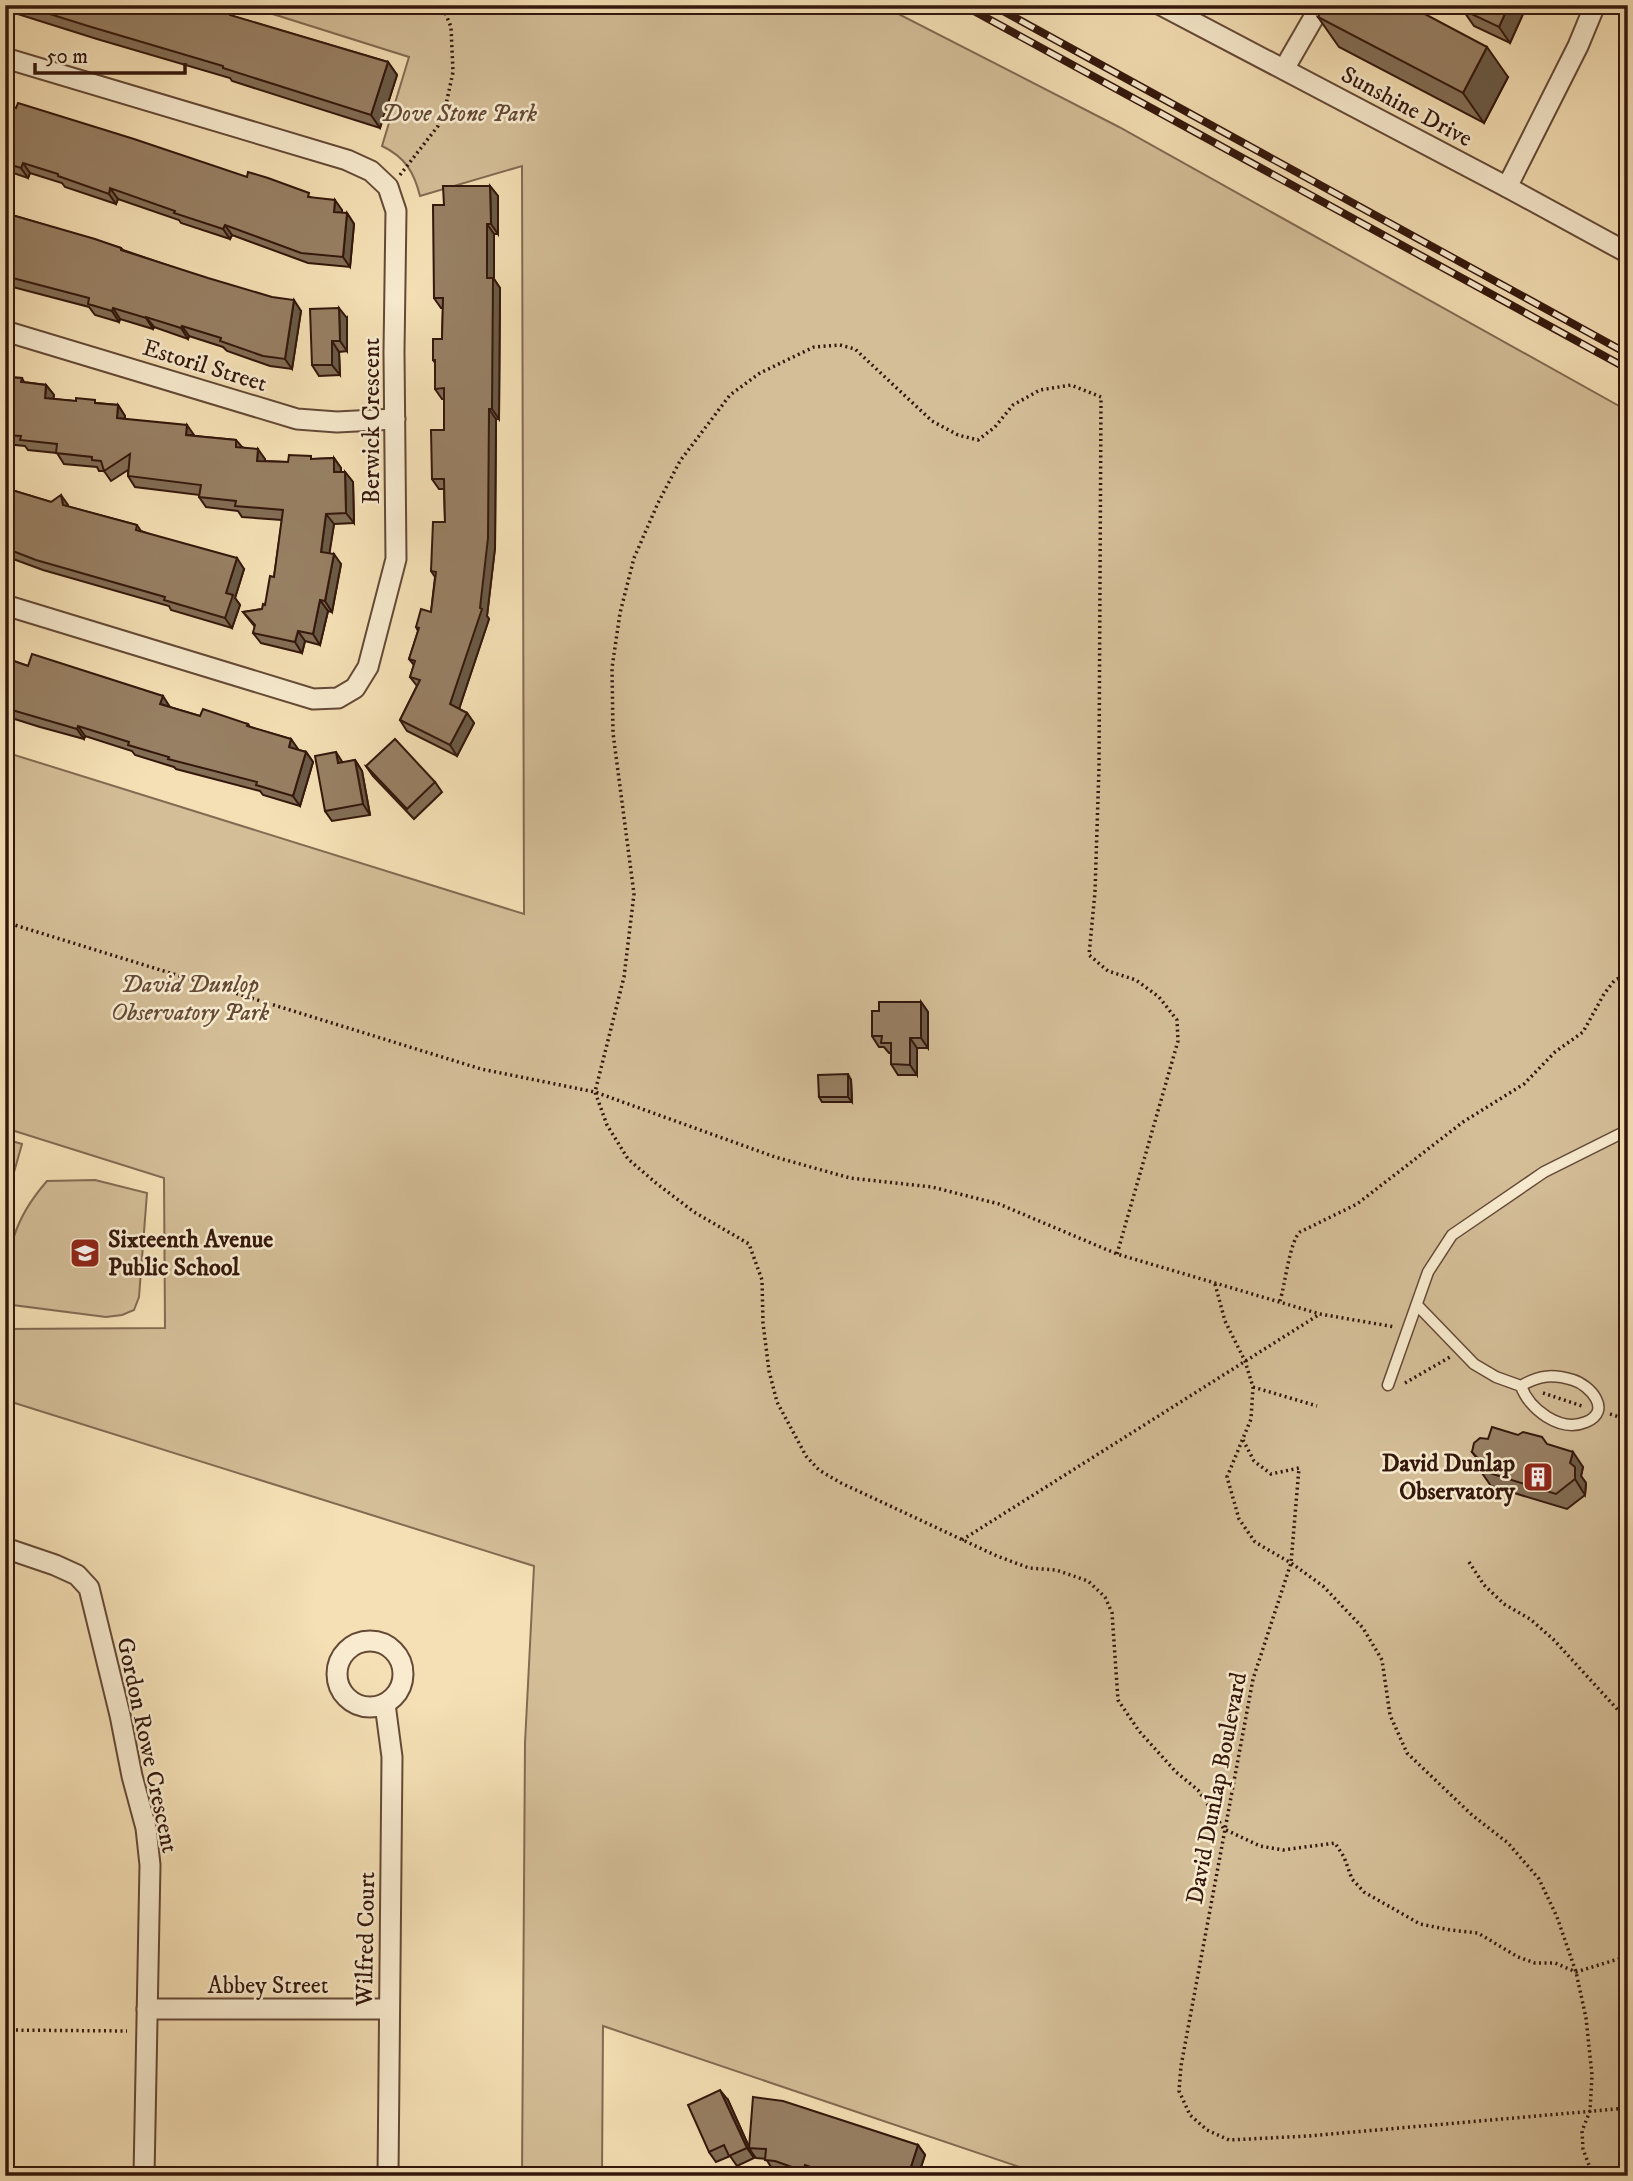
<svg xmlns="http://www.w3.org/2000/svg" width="1633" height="2181" font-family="'IM FELL DW Pica',serif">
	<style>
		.green { fill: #d4be98; stroke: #846a52; stroke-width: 2 }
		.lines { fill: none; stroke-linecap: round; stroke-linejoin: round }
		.service-casing { stroke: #644936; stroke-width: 13 }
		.minor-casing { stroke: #644936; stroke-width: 23 }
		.path { stroke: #34170c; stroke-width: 3.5; stroke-dasharray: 2 3.5; stroke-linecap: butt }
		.service { stroke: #f8ebcf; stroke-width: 10 }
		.minor { stroke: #f8ebcf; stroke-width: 19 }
		.rail-casing { stroke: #34170c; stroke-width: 8 }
		.rail { stroke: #f8ebcf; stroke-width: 5; stroke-dasharray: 16; stroke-linecap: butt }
		.wall { fill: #836e56; stroke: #34170c; stroke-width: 2 }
		.shaded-wall { fill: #6a5a46; stroke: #34170c; stroke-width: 2 }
		.building { fill: #988064; stroke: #34170c; stroke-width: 2 }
		.labels { text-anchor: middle; stroke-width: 5; stroke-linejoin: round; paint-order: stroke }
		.street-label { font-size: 24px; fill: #34170c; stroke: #f8ebcf }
		.park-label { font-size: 24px; font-style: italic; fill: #644936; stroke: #f8ebcf }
		.poi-label { font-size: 24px; font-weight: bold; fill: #34170c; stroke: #f8ebcf; text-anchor: start }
	</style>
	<rect width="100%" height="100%" fill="#f5e0b5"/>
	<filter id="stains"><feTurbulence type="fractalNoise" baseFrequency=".00286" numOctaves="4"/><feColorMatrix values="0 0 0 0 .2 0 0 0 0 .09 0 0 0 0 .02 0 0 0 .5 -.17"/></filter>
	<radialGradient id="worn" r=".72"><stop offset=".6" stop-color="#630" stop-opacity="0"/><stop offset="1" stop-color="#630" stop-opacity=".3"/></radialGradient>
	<g class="green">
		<path d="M244,5h637l238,122 509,284v1765h-582l-443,-150 -1,150h-80l3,-433 9,-177 -529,-166v-71l160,-1 -1,-150 -159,-50v-376l519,162 -2,-748 -102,30c-6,-24 -15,-39 -38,-50l27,-89z"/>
		<polygon points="5,1139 22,1144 5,1204"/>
		<path d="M95,1180l52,13 -8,104 -5,13 -12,5 -16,2 -101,-13c2,-53 7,-83 42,-123z"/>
	</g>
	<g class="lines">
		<g class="service-casing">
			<g id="service">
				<path d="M1417,1305l57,59 22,13 25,9c8,23 39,47 65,36 27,-11 4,-37 -13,-42 -20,-6 -34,-5 -52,6"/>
				<polyline points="1388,1385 1428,1272 1452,1235 1544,1172 1628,1130"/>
			</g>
		</g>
		<g class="minor-casing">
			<g id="minor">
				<polyline points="1161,5 1507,187 1628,253"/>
				<polyline points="5,58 347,160 371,171 388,187 396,211 394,352 396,559 368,667 355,688 338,698 313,699 5,605"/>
				<polyline points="1284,69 1321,5"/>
				<polyline points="1507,187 1578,46 1595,5"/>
				<polyline points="5,331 297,419 337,422 395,419"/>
				<polyline points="5,1548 55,1565 77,1575 89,1588 120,1715 132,1776 146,1828 150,1865 144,2176"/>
				<circle cx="370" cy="1674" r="33"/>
				<polyline points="385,1704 392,1757 388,2176"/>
				<polyline points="147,2009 388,2009"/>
			</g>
		</g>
		<g class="path">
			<polyline points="400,175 438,126 447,100 453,72 451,27 442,5"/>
			<polyline points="5,922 481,1069 595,1092 775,1157 850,1178 932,1187 999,1204 1117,1254 1320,1314 1395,1327"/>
			<polyline points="1117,1254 1178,1041 1177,1020 1159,997 1136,980 1108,971 1089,955 1095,892 1099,767 1101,397 1071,385 1040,390 1013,405 995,427 978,440 958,435 932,421 855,349 840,345 814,347 760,373 730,395 680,461 658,503 634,558 620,613 612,668 613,733 634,894 624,977 595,1092 607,1125 628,1159 656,1183 694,1212 749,1244 762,1280 763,1323 769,1371 777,1402 806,1456 819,1470 841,1483 997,1556 1029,1568 1056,1570 1088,1581 1105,1597 1112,1613 1118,1700 1139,1731 1176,1772 1198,1790 1224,1829 1260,1846 1283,1850 1335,1843 1344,1857 1352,1879 1364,1892 1420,1924 1450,1930 1478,1933 1518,1957 1535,1963 1555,1963 1576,1972 1628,1956"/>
			<polyline points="1215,1284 1225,1321 1245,1361 1253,1387 1251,1419 1227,1477 1239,1519 1255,1542 1291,1563 1323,1586 1363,1628 1382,1660 1390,1715 1407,1753 1472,1815 1508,1843 1539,1879 1557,1917 1576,1972 1586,2018 1592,2075 1590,2111 1582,2131 1583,2149 1593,2176"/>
			<path d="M1280,1301c5,-16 10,-61 20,-69l57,-28 106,-82 61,-38 31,-32 28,-20 21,-38 10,-13 14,-8"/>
			<polyline points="1405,1383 1450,1357"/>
			<polyline points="1253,1387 1317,1406"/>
			<polyline points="1543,1393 1582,1406"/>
			<polyline points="1610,1414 1628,1420"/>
			<polyline points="1243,1440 1254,1461 1271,1474 1299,1468 1291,1563 1253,1679 1181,2066 1179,2091 1190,2115 1207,2130 1229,2140 1308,2136 1628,2108"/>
			<polyline points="962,1540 1320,1314"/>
			<polyline points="1469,1562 1484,1585 1504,1604 1530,1619 1553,1639 1628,1721"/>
			<polyline points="5,2030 127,2031"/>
		</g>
		<use href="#service" class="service"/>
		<use href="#minor" class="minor"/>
		<g class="rail-casing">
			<g id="rail">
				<polyline points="963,5 1628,369"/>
				<polyline points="992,5 1628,354"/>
			</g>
		</g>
		<use href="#rail" class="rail"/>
	</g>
	<g class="wall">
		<polygon points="5,5 222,5 220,10 232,16 388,62 397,75 380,128 232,81 230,78 97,39 5,10"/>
		<polygon points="1527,5 1510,43 1474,26 1463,10"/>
		<polygon points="1318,17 1508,77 1484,123 1339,47"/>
		<polygon points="5,105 313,198 342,210 342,213 347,213 354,224 350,267 308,263 232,235 230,239 181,223 179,220 118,199 116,204 65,187 62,183 30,173 28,178 7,171 5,169"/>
		<polygon points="490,186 498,196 498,234 494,234 494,279 500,288 499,419 496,419 495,548 487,616 489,619 459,709 467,713 474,723 457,756 407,731 400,720 417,686 410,677 414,665 409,659 418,631 416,627 431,612 435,577 431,571 445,522 444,489 439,489 432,479 444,430 444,399 442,399 435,389 435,363 433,360 442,339 443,308 441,308 434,298 444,205"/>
		<polygon points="5,213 121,248 123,250 301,311 292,369 270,366 227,351 223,347 189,336 188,339 154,327 153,329 120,319 119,322 95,315 89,307 5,285"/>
		<polygon points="347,318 347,351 339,352 340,375 319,376 312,365"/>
		<polygon points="5,377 22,378 24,382 46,385 54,395 53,399 118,405 125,416 125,419 194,436 236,440 242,447 265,459 265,461 288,462 313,459 334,458 341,468 341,472 345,472 353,482 354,523 334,524 329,553 341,564 332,612 328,611 320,645 305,641 302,653 261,643 253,633 255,627 243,612 262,609 265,605 274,577 282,520 242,517 238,511 206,507 199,497 200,495 135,487 128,476 128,470 111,481 104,471 99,471 97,467 64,464 57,453 28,450 25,446 5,444"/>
		<polygon points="5,488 51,502 137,525 141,531 244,569 235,598 240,605 232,628 171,610 169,606 43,570 5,556"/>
		<polygon points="5,658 28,666 200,716 248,724 250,727 291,739 298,750 306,752 313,762 300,806 263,795 260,791 176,769 174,767 135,755 132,751 85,736 84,739 40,727 5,716"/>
		<polygon points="355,760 362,771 370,815 332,821 325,811 343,763"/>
		<polygon points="366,766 435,782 442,792 414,819 373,776"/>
		<polygon points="921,1002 928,1012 928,1048 917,1048 917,1075 898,1075 891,1064 891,1053 889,1053 884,1047 879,1047 872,1036 879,1011"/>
		<polygon points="851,1080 852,1102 822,1102 819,1097"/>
		<polygon points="1547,1445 1583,1467 1581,1476 1586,1483 1585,1495 1567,1509 1491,1486 1480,1470 1482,1465 1472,1452"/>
		<polygon points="728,2100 749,2147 918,2145 925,2155 918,2176 795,2176 782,2171 773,2170 766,2159 756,2158 750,2150 754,2158 737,2166 730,2156 716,2162 709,2152"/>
	</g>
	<g class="shaded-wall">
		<polygon points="209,5 222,5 217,19 208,6"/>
		<polygon points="1509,5 1527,5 1510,43 1499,27"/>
		<polygon points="1487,47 1508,77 1484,123 1463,93"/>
		<polygon points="388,62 397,75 380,128 371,115"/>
		<polygon points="23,163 30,173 28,178 21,168"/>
		<polygon points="490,186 498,196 498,234 491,224"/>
		<polygon points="110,188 118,199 116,204 109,194"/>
		<polygon points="335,200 342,210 341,222 334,212"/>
		<polygon points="347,213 354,224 350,267 343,257"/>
		<polygon points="487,224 494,234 494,279 500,288 499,419 492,409 487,278"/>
		<polygon points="225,225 232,235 230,239 223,229"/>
		<polygon points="294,300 301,311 292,369 285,359"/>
		<polygon points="113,308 120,319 119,322 112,311"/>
		<polygon points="339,308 347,318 347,351 340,341"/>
		<polygon points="146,317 154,327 153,329 146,318"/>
		<polygon points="182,326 189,336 188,339 181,328"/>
		<polygon points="332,341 339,352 340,375 332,365"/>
		<polygon points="46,385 54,395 52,408 45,398"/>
		<polygon points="118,405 125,416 124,428 117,418"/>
		<polygon points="489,409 496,419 495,548 487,616 489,619 457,715 450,704 480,608"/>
		<polygon points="187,425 194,435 186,435"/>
		<polygon points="258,449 265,459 264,471 257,461"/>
		<polygon points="334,458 341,468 341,482 334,472"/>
		<polygon points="345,472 353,482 354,523 346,513"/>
		<polygon points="61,495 68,505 70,515 63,505"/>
		<polygon points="326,514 334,524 328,563 321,552"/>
		<polygon points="334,554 341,564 332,612 325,601"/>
		<polygon points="237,558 244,569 235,598 240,605 232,628 225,618 226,593"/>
		<polygon points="320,600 328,611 320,645 313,634"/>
		<polygon points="298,631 305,641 302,653 295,642"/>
		<polygon points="163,696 170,707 160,704"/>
		<polygon points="467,713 474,723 457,756 450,745"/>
		<polygon points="78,726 85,736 84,739 77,729"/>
		<polygon points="291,739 298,749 296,757 289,747"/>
		<polygon points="306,752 313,762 300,806 293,796"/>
		<polygon points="336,752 343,763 338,763"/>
		<polygon points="355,760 362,771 370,815 363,804"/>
		<polygon points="921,1002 928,1012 928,1048 921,1038"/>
		<polygon points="910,1038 917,1048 917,1075 910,1065"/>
		<polygon points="848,1074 851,1080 852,1102 848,1097"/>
		<polygon points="1573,1452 1583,1467 1581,1476 1586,1483 1585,1495 1575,1479 1570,1463"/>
		<polygon points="720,2090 728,2100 754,2158 747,2148"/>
		<polygon points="918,2145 925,2155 918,2176 908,2176"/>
		<polygon points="805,2165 812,2176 806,2176 803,2171"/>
	</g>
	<g class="building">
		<polygon points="21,5 209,5 208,6 230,13 230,15 388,62 371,115 223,68 223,66 88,26"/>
		<polygon points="1324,5 1408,5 1487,47 1463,93 1318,17"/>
		<polygon points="1465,5 1509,5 1499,27 1463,10"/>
		<polygon points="18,103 134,139 247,177 248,172 268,178 309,193 308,197 335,200 334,212 347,213 343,257 301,253 225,225 223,229 174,213 175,211 110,188 109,194 58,176 58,174 23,163 21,168 5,163 5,105 16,108"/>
		<polygon points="443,186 490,186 491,224 487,224 487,278 493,278 492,409 489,409 488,538 480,608 482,609 450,704 467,713 450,745 400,720 420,680 410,677 415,661 409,659 419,628 416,627 421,609 431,612 436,572 431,571 433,522 445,522 444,479 432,479 431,430 444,430 444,388 435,389 435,360 433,360 433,339 442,339 443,298 434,298 433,205 444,205"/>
		<polygon points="5,213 95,239 121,248 121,250 208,278 272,297 294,300 285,359 263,356 220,341 221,338 182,326 181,328 146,317 146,318 113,308 112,311 88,304 89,298 5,276"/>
		<polygon points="339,308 340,341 332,341 332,365 312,365 310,309"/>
		<polygon points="5,377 22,378 21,382 46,385 45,398 76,401 76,398 95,400 95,403 118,405 117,418 187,425 186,435 236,440 236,447 258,449 257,461 288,462 289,455 311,456 311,459 334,458 334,472 345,472 346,513 326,514 321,552 334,554 325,601 320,600 313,634 298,631 295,642 253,633 255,625 243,612 262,609 263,604 265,605 270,576 274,577 283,510 235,506 236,501 199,497 201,485 128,476 130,454 104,471 101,461 92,460 92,457 56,453 57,444 20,440 21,436 5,435"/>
		<polygon points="5,488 51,502 61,495 63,505 137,525 136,530 237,558 226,593 233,595 225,618 164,600 165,597 36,560 5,548"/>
		<polygon points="32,654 163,696 160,704 200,716 203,709 248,724 247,726 291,739 289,747 306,752 293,796 256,785 257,782 168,759 169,757 128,745 129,742 78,726 77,729 5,708 5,658 28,666"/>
		<polygon points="395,739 435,782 407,809 366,766"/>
		<polygon points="336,752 338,763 355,760 363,804 325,811 315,756"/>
		<polygon points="879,1002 921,1002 921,1038 910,1038 910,1065 891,1064 891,1043 881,1043 882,1036 872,1036 872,1011 879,1011"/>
		<polygon points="848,1074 848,1097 819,1097 818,1075"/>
		<polygon points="1492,1427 1518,1435 1523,1432 1542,1437 1547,1444 1573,1452 1570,1463 1575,1467 1575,1479 1556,1494 1480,1470 1482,1463 1472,1452 1474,1443 1480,1438 1488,1439"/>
		<polygon points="720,2090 747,2148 729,2156 724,2145 709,2152 688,2105"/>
		<polygon points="753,2097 783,2101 918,2145 908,2176 837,2176 805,2165 803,2171 775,2161 765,2160 766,2149 749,2148"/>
		<polygon points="629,2169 647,2176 626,2176"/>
	</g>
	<defs>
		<g id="school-square" transform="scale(1.575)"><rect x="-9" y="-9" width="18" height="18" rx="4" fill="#8f2418" stroke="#f8ebcf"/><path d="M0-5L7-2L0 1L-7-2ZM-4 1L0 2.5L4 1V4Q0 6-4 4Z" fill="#fff"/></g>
		<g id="building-square" transform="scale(1.575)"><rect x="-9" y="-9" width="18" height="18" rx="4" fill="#8f2418" stroke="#f8ebcf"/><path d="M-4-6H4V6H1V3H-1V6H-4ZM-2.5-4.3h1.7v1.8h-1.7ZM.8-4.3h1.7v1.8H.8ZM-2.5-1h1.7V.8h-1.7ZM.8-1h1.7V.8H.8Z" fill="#fff"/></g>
	</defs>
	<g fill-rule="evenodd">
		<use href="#school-square" x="85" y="1253"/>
		<use href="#building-square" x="1538" y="1477"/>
	</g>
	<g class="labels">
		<g class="street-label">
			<text transform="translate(1407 106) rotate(28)" y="8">Sunshine Drive</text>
			<text transform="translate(205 365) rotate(17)" y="8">Estoril Street</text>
			<text transform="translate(371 421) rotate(-90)" y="8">Berwick Crescent</text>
			<text transform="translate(148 1745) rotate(78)" y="8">Gordon Rowe Crescent</text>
			<text transform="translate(1216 1788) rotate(-79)" y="8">David Dunlap Boulevard</text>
			<text transform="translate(365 1939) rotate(-89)" y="8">Wilfred Court</text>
			<text x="268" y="1993">Abbey Street</text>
		</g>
		<g class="park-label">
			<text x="459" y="121">Dove Stone Park</text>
			<text x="190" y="992">David Dunlop<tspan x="190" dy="28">Observatory Park</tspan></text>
		</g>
		<g class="poi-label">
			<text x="108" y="1247">Sixteenth Avenue<tspan x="108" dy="28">Public School</tspan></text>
			<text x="1515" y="1471" text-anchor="end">David Dunlap<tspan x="1515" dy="28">Observatory</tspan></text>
		</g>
	</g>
	<rect width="1633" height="2181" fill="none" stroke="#f5e0b5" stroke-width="28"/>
	<rect x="7" y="7" width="1619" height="2167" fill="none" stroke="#34170c" stroke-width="3.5"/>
	<rect x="14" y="14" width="1605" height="2153" fill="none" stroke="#34170c" stroke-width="2"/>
	<path d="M35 63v10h150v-10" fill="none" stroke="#34170c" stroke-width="3.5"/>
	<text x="46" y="63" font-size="21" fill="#34170c" stroke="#f8ebcf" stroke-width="5" paint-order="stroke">50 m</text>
	<rect width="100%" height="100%" filter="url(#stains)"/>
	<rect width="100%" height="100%" fill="url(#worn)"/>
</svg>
